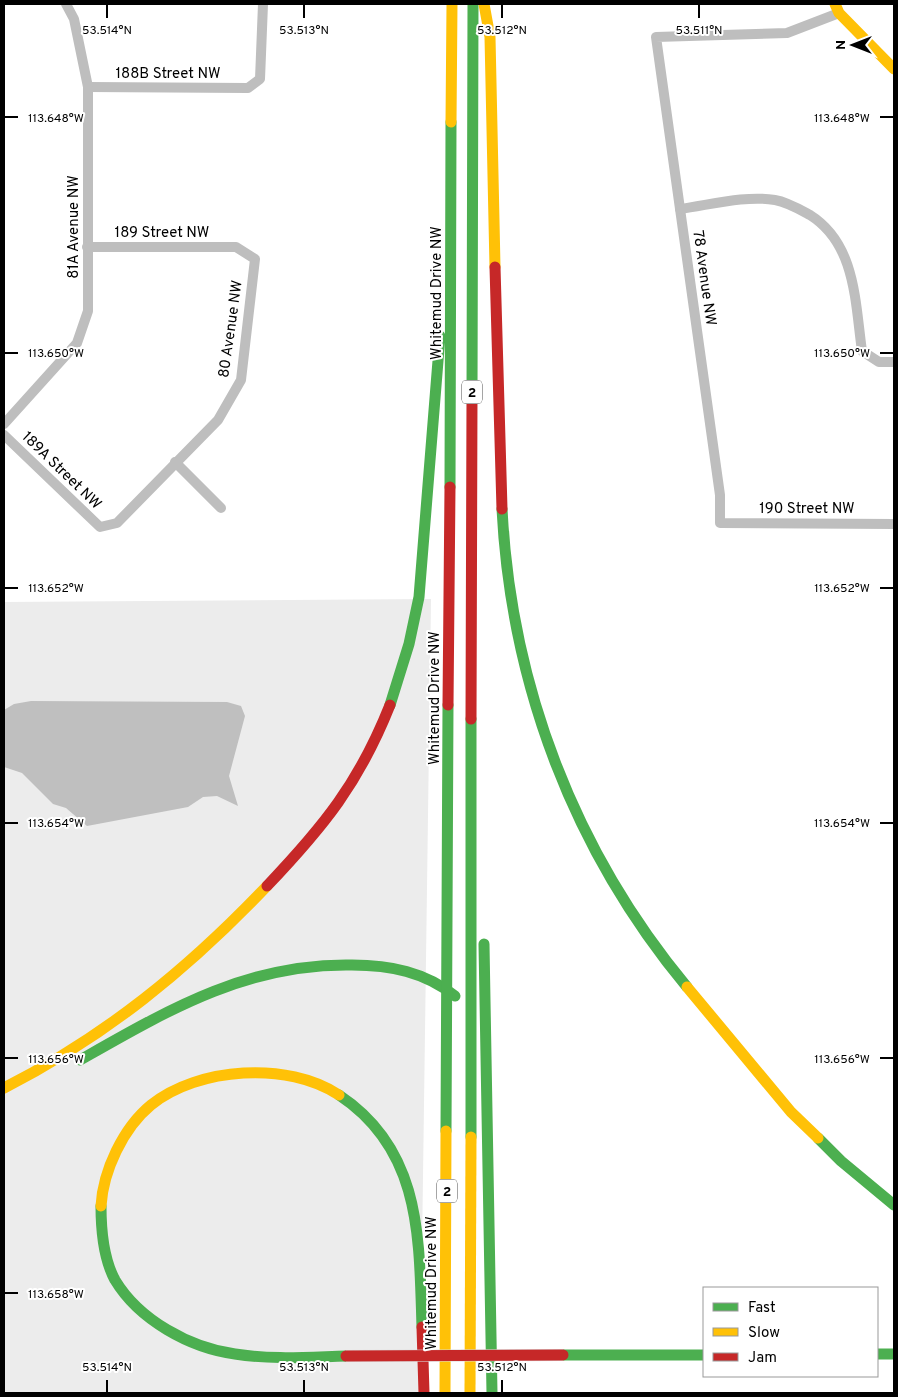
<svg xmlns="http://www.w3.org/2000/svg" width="898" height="1397" font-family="Overpass,sans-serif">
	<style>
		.green { fill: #ececec }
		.water { fill: #bfbfbf }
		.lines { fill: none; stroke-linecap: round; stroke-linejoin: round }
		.street { stroke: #bebebe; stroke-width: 10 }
		.fast { stroke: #4caf50; stroke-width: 11 }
		.slow { stroke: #ffc107; stroke-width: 11 }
		.jam { stroke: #c62828; stroke-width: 11 }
		.jam-bridge-casing { stroke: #dbdbdb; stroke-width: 12; stroke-linecap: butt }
		.jam-bridge { stroke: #c62828; stroke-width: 11 }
		.ticks { fill: none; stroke: #000; stroke-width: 2 }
		.labels { text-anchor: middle; stroke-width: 4; stroke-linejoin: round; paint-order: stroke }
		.shield { fill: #fff; stroke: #4c4c4c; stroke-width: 1 }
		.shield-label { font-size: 14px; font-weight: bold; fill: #000 }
		.street-label { font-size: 15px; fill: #000; stroke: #fff }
		.ticks-label { font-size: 12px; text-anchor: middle; fill: #000; stroke: #fff; stroke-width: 4; stroke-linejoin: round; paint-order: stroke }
	</style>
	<rect width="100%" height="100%" fill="#fff"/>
	<polygon class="green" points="431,599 420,1393 4,1393 4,602"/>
	<polygon class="water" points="31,701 227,702 241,706 245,716 229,776 238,806 217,796 203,797 188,807 87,826 66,808 53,804 22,773 4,767 4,710 14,704"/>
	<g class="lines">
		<g class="street">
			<polyline points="839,13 787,33 656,37 720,495 720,523 894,524"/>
			<polyline points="88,87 248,88 260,79 263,4"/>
			<path d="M680,209c30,-4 65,-14 95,-9 12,2 24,9 35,15 46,29 45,87 52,136l17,11h15"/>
			<polyline points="4,424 77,343 88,311 88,87 74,19 66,4"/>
			<polyline points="4,435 100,527 117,523 218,420 241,380 255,259 236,247 87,247"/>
			<polyline points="175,462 221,508"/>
		</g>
		<g class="fast">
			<polyline points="472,397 473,4"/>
			<polyline points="450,487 451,122"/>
			<path d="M502,509c9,176 72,342 185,478"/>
			<polyline points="390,705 409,644 419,597 440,336"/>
			<polyline points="484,944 492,1393"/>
			<path d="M80,1060c88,-50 167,-97 272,-95 38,0 73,7 103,31"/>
			<path d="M339,1095c83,55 80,143 83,232"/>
			<polyline points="446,1131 448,705"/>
			<polyline points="471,1137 471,719"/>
			<polyline points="818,1138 841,1161 894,1205"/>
			<path d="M101,1206c0,23 2,52 14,74 24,40 75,68 120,74 37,6 74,3 111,2"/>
			<polyline points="877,1354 894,1354"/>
			<polyline points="563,1355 704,1355"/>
		</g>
		<g class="slow">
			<polyline points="484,4 490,37 495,267"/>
			<polyline points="835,4 839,13 894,69"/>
			<polyline points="451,122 452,4"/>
			<polyline points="687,987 791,1112 818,1138"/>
			<path d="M4,1088c102,-52 184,-119 263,-202"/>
			<path d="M101,1206c2,-35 22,-78 50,-101 47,-38 137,-44 188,-10"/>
			<polyline points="445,1393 446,1131"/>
			<polyline points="470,1393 471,1137"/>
		</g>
		<g class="jam">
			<polyline points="495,267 502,509"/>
			<polyline points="448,705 450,487"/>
			<polyline points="471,719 472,397"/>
			<path d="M267,886c57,-60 92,-103 123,-181"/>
			<polyline points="422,1327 424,1393"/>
		</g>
		<g class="jam-bridge-casing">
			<polyline id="jam-bridge" points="346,1356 563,1355"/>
		</g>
		<use href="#jam-bridge" class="jam-bridge"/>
	</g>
	<path class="ticks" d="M107,5v13M304,5v13M502,5v13M699,5v13M5,117h13M880,117h13M5,353h13M880,353h13M5,588h13M880,588h13M5,823h13M880,823h13M5,1058h13M880,1058h13M5,1293h13M107,1380v12M304,1380v12M502,1380v12"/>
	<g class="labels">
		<g class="shield">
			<rect x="462" y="380.5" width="20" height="23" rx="4"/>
			<rect x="437" y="1179.5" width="20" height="23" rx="4"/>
		</g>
		<g class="shield-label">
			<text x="472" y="397">2</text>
			<text x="447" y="1196">2</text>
		</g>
		<g class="street-label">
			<text x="168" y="78">188B Street NW</text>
			<text transform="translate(73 227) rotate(-90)" y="5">81A Avenue NW</text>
			<text x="162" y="237">189 Street NW</text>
			<text transform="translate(705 278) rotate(82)" y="5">78 Avenue NW</text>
			<text transform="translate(436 293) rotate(-90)" y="5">Whitemud Drive NW</text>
			<text transform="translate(230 329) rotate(-82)" y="5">80 Avenue NW</text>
			<text transform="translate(62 470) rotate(44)" y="5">189A Street NW</text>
			<text x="807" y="513">190 Street NW</text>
			<text transform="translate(434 698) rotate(-90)" y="5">Whitemud Drive NW</text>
			<text transform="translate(431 1283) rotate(-90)" y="5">Whitemud Drive NW</text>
		</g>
	</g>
	<g class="ticks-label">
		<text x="107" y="34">53.514°N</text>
		<text x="304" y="34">53.513°N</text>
		<text x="502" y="34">53.512°N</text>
		<text x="699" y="34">53.511°N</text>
		<text x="842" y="122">113.648°W</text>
		<text x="56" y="122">113.648°W</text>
		<text x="842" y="357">113.650°W</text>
		<text x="56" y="357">113.650°W</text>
		<text x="842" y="592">113.652°W</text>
		<text x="56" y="592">113.652°W</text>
		<text x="842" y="827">113.654°W</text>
		<text x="56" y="827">113.654°W</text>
		<text x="842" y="1063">113.656°W</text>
		<text x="56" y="1063">113.656°W</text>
		<text x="56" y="1298">113.658°W</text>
		<text x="107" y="1371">53.514°N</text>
		<text x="304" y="1371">53.513°N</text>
		<text x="502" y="1371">53.512°N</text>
	</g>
	<rect width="898" height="1397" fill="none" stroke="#000000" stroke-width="10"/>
	<rect x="703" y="1287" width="175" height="90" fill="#ffffff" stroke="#999999"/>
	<rect x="713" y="1303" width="25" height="8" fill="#4caf50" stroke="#999999"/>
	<text x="748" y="1312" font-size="15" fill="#000000">Fast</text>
	<rect x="713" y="1328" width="25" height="8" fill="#ffc107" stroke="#999999"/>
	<text x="748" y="1337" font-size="15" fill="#000000">Slow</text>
	<rect x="713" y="1353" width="25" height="8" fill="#c62828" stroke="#999999"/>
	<text x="748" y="1362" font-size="15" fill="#000000">Jam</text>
	<g transform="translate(853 45) rotate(270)" stroke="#ffffff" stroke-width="4" paint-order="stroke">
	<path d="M0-4L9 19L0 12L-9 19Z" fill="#000000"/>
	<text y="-8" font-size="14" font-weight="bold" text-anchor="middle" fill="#000000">N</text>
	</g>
</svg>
